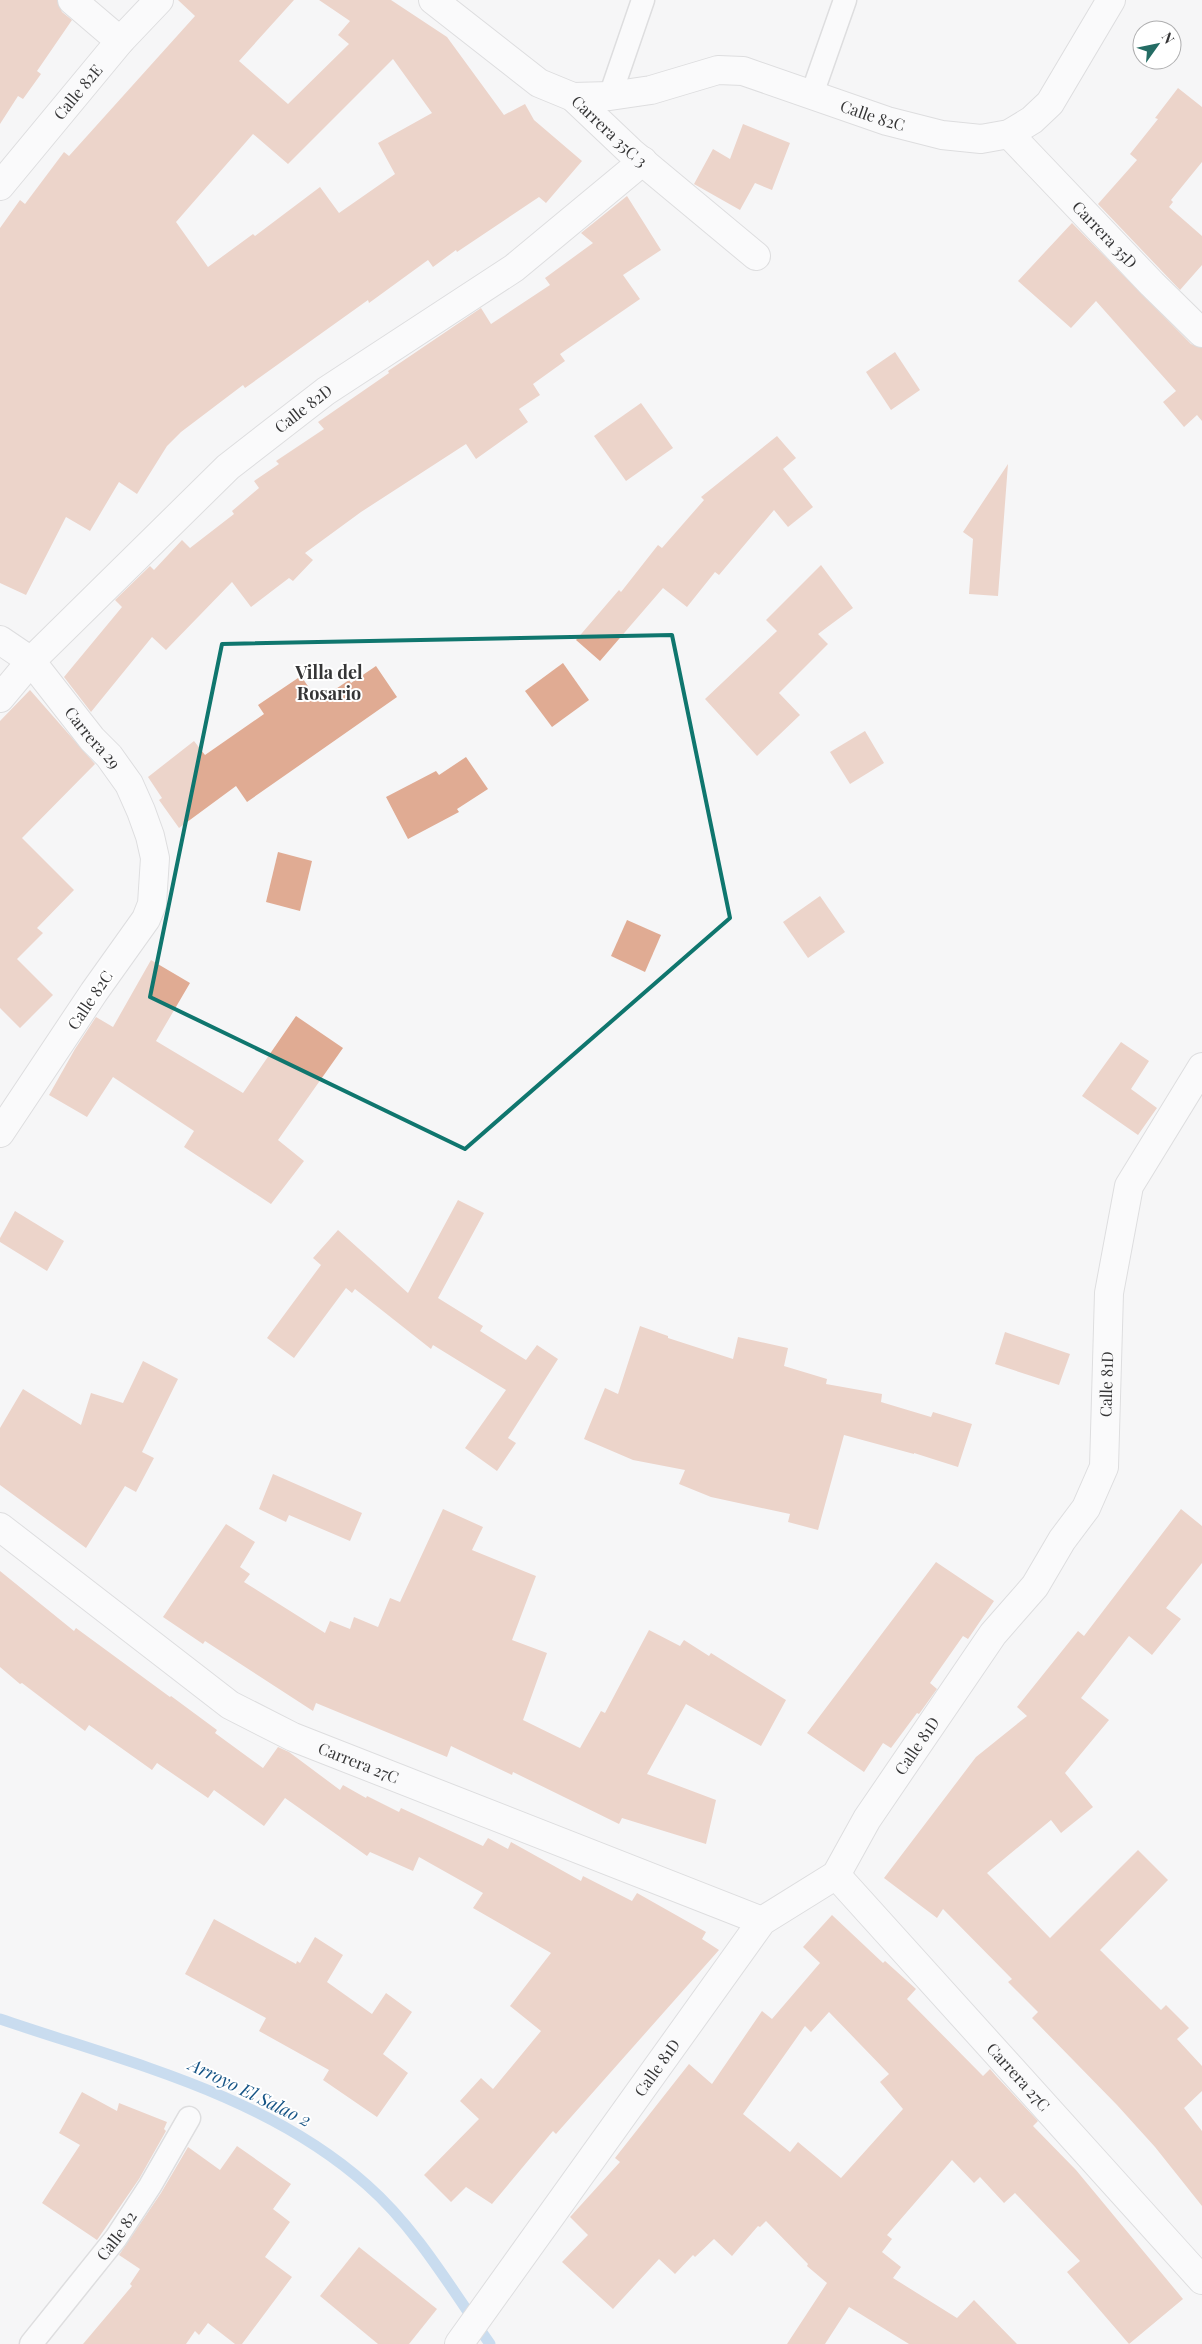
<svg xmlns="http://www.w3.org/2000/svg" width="1202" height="2344" font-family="'Playfair Display',serif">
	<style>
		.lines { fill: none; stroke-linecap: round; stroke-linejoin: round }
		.stream { stroke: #93bde4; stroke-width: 11 }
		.building { fill: #e0ab93; fill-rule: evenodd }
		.service-casing { stroke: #c0c0c1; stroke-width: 25 }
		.minor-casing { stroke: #c0c0c1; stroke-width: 30 }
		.tertiary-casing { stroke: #c0c0c1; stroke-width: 30 }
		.service { stroke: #fff; stroke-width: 22 }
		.minor { stroke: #fff; stroke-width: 28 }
		.tertiary { stroke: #fff; stroke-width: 28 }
		.marked { fill: none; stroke: #0f766e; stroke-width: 4; stroke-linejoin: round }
		.labels { text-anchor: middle; stroke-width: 4; stroke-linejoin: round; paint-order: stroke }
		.street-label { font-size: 16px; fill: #353536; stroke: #fff }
		.neighbourhood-label { font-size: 18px; font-weight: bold; fill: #353536; stroke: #fff }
		.water-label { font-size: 18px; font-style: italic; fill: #175586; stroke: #fff }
	</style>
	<rect width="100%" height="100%" fill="#f6f6f7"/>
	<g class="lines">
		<path class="stream" d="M0,2019c126,43 265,75 367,166 50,44 85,105 123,159"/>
	</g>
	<g class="building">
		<polygon points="0,0 57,0 62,12 72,20 37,71 41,74 23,99 18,96 0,124"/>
		<path d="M178,0h116l-55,61 49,43 61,-60 -11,-9 12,-14 -31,-21h72l56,37 57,78 21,-11 9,16 48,41 -36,42 -7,-6 -82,55 -1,-2 -23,17 -5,-7 -59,43 -1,-3 -123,88 -2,-3 -62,47 -14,14 -30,48 -18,-12 -29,49 -24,-14 -40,78 -26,-12v-355l20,-28 5,4 39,-52 5,4 126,-140zM393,59l39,54 -54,30 17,31 -56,39 -19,-26 -65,49 -2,-2 -45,33 -32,-45 77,-88 35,30z"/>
		<polygon points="1178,88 1202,107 1202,162 1171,200 1173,202 1169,207 1202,236 1202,265 1180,290 1098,204 1137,160 1130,154 1158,119 1155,118"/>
		<polygon points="743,124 790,143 772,190 755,183 740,210 694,184 713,149 730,159"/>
		<polygon points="627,196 661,250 623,275 640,299 560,354 565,361 533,384 540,395 519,409 528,422 476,459 466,444 361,512 305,553 313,560 293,581 289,578 251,607 232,582 166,650 152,637 91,712 64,677 122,607 115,600 150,566 154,570 182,540 190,548 234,514 232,511 259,488 254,481 279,464 276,461 324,429 318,422 389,373 388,371 481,308 491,324 550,285 545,278 593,243 581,233"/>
		<polygon points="1072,223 1191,344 1202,348 1202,421 1197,415 1184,427 1163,402 1176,391 1096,301 1071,328 1018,281"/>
		<polygon points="895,352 920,390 891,410 866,372"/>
		<polygon points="641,403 673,448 626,481 594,436"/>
		<polygon points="777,436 796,458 783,469 813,507 788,527 774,510 719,575 715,572 687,607 663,588 600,661 576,640 619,590 621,592 658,545 662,548 704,500 701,497"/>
		<polygon points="1008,464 998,596 969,594 973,539 963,532"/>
		<polygon points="821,565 853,608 818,634 828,644 779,693 800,715 757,756 705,699 777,631 766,620"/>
		<polygon points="563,663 589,700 552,727 525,691"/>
		<polygon points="376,666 397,697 247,802 236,786 179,828 159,800 162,798 148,777 194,741 205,755 264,714 258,705 301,676 318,701 349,680 351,683"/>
		<polygon points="30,690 95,764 22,838 74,890 37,928 43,933 17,959 53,995 20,1028 0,1008 0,721"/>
		<polygon points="865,731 884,763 850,784 830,752"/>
		<polygon points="466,757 488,789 457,809 459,812 408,839 386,797 436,771 439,775"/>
		<polygon points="278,852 312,861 300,911 266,902"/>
		<polygon points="820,896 845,932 808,958 783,922"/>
		<polygon points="627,920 661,935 645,972 611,956"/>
		<polygon points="151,960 190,983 156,1041 243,1093 296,1016 343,1048 278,1140 304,1161 271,1204 184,1147 194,1131 113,1077 87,1117 49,1095 75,1049 96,1017 113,1027"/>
		<polygon points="1121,1042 1149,1061 1131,1089 1157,1108 1138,1135 1082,1096"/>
		<polygon points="458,1200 484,1213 438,1298 483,1326 480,1331 526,1360 537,1345 558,1359 508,1438 516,1443 497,1471 465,1448 506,1390 433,1345 431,1349 355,1289 352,1293 346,1288 294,1358 267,1338 321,1265 313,1258 338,1230 408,1293"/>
		<polygon points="15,1211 64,1241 47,1271 0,1242 0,1238"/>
		<polygon points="640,1326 668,1336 668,1338 733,1359 738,1337 788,1348 784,1366 827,1379 826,1384 882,1394 881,1402 931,1417 933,1412 972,1424 958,1467 914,1453 914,1454 844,1435 818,1530 788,1522 790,1514 711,1497 679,1484 685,1470 633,1460 584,1439 605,1388 618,1394"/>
		<polygon points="1005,1332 1070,1354 1059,1385 995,1364"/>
		<polygon points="143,1361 178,1379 142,1452 154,1458 136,1492 125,1486 86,1548 0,1485 0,1428 23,1389 81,1425 91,1393 123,1403"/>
		<polygon points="273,1474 362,1513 350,1541 289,1515 286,1522 259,1509"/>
		<polygon points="443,1509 483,1527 472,1550 536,1576 512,1640 547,1653 523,1720 580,1748 601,1711 605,1713 649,1630 680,1646 684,1640 709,1656 711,1653 786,1700 761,1746 686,1704 647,1774 716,1800 706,1844 622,1818 619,1824 513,1772 512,1775 451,1746 447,1757 316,1703 313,1711 205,1641 203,1644 163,1617 226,1524 255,1542 240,1567 250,1574 244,1582 325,1633 330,1621 350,1629 354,1617 378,1627 390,1598 400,1602"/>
		<polygon points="1181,1509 1202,1526 1202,1563 1166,1608 1181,1619 1152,1655 1129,1636 1081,1698 1109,1720 1065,1773 1093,1807 1061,1833 1051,1820 987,1873 1050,1938 1138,1850 1168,1880 1100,1950 1161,2010 1166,2005 1189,2028 1177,2039 1202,2066 1202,2091 1184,2108 1202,2131 1202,2206 1155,2147 1117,2105 1032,2018 1038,2012 1008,1982 1012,1979 943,1909 937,1918 884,1878 976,1757 1027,1716 1017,1707 1078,1631 1084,1636"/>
		<polygon points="936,1562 994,1601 968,1639 963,1636 930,1683 937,1689 919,1714 917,1713 891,1748 883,1743 864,1772 807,1733"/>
		<polygon points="0,1571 74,1631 76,1628 170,1697 171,1696 217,1730 215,1733 263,1768 278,1747 289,1752 340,1790 343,1785 366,1798 367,1796 399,1812 401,1808 483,1846 488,1838 508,1849 511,1842 581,1881 583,1876 632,1901 637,1893 706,1932 702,1939 719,1950 556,2134 553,2131 492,2204 466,2187 451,2202 424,2175 479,2119 460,2101 481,2078 493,2089 541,2031 510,2006 551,1953 473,1908 483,1893 419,1857 413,1871 370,1852 367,1856 285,1798 264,1826 214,1790 208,1798 157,1763 152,1770 89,1725 85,1731 22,1683 20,1684 0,1667"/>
		<path d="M832,1915l51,48 2,-2 31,28 -9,10 76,77 7,-7 6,7 42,45 -5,5 43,44 107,129 -54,45 -62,-72 13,-11 -65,-68 -11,10 -24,-26 -6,6 -22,-23 -65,75 5,4 -10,13 19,15 -8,11 64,40 17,-18 43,44h-108l-60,-37 -24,37h-38l40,-61 -20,-17 1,-2 -42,-43 -6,6 -2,-1 -26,30 -18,-17 -19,18 -2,-2 -18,19 -16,-15 -46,50 -51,-47 26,-27 -18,-18 50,-55 -5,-4 74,-94 23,20 50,-73 10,8 48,-56 -17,-16zM829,2012l60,62 -9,8 23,27 -62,69 -43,-36 -8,10 -47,-38 62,-88 6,6z"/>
		<polygon points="214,1919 296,1964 297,1961 300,1963 315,1937 343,1955 327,1982 372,2014 386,1993 412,2012 383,2054 408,2073 377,2117 323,2080 329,2070 259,2031 266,2018 185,1974"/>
		<polygon points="82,2092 117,2111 119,2103 167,2122 164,2129 166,2131 139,2179 97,2240 42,2203 80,2145 59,2133"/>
		<polygon points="237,2146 291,2184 273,2209 290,2222 265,2257 292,2277 242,2344 235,2344 208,2323 199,2335 195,2331 186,2344 83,2344 132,2286 130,2284 140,2269 119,2255 161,2193 188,2147 220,2170"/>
		<polygon points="359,2247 437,2309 409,2344 378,2344 320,2296"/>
	</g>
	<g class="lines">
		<g class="service-casing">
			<g id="service">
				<polyline points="812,94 845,0"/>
				<polyline points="610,96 643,0"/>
				<path id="s1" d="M31,2344l85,-106 34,-52 39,-68"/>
			</g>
		</g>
		<g class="minor-casing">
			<g id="minor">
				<polyline points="72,0 120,41"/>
				<path id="s2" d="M573,97l58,55 125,104"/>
				<path id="s3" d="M1009,134l143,150 50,49"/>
				<path id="s4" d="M0,186l120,-145 39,-41"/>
				<path id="s5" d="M0,640l31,21 61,78 17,17 20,28 12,27 9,25 5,22 -3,46 -6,15 -52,73 -94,141"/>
				<path id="s6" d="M0,698l31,-37 197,-194 98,-76 188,-123 129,-107"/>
				<path id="s7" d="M0,1527l230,178 63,32 469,184"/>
				<path id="s8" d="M836,1875l366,405"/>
				<path id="s9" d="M459,2344l303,-423 74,-46 31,-56 126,-185 42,-48 27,-46 24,-32 18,-41 5,-174 20,-107 73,-119"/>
			</g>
		</g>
		<g class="tertiary-casing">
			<g id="tertiary">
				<path id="s10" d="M433,0l106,83 34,14 37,-1 41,-6 67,-20 25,1 144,50 55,14 39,4 28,-5 23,-14 18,-17 61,-103"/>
			</g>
		</g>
		<use href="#service" class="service"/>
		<use href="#minor" class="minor"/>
		<use href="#tertiary" class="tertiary"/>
	</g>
	<path d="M0 0H1202V2344H0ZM672,635l58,283 -265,231 -315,-152 72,-353z" fill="#f6f6f7" fill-opacity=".55" fill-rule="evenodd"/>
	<path class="marked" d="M672,635l58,283 -265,231 -315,-152 72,-353z"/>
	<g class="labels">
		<g class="street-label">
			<text dy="6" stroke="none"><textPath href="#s4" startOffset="122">Calle 82E</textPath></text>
			<text dy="6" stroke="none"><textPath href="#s10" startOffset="482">Calle 82C</textPath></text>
			<text dy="6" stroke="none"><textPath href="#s2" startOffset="50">Carrera 35C 3</textPath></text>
			<text dy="6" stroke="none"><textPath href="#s3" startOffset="139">Carrera 35D</textPath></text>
			<text dy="6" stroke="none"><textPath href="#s6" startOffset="420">Calle 82D</textPath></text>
			<text dy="6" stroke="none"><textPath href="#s5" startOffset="136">Carrera 29</textPath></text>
			<text transform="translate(90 1000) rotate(-56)" y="6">Calle 82C</text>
			<text dy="6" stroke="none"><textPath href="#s9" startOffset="1180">Calle 81D</textPath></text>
			<text dy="6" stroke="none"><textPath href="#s9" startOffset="760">Calle 81D</textPath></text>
			<text dy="6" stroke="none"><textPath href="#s7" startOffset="432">Carrera 27C</textPath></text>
			<text dy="6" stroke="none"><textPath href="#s9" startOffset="340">Calle 81D</textPath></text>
			<text dy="6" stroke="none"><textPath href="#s8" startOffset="272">Carrera 27C</textPath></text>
			<text dy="6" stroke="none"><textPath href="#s1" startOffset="138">Calle 82</textPath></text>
		</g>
		<g class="neighbourhood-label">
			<text x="329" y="679">Villa del<tspan x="329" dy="21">Rosario</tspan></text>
		</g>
		<g class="water-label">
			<text transform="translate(250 2093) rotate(26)" y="6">Arroyo El Salao 2</text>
		</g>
	</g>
	<g transform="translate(1157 45) rotate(57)"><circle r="24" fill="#ffffff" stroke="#aeaeaf"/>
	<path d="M0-4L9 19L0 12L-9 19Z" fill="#246c64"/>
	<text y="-8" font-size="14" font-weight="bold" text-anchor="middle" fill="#353536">N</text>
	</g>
</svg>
